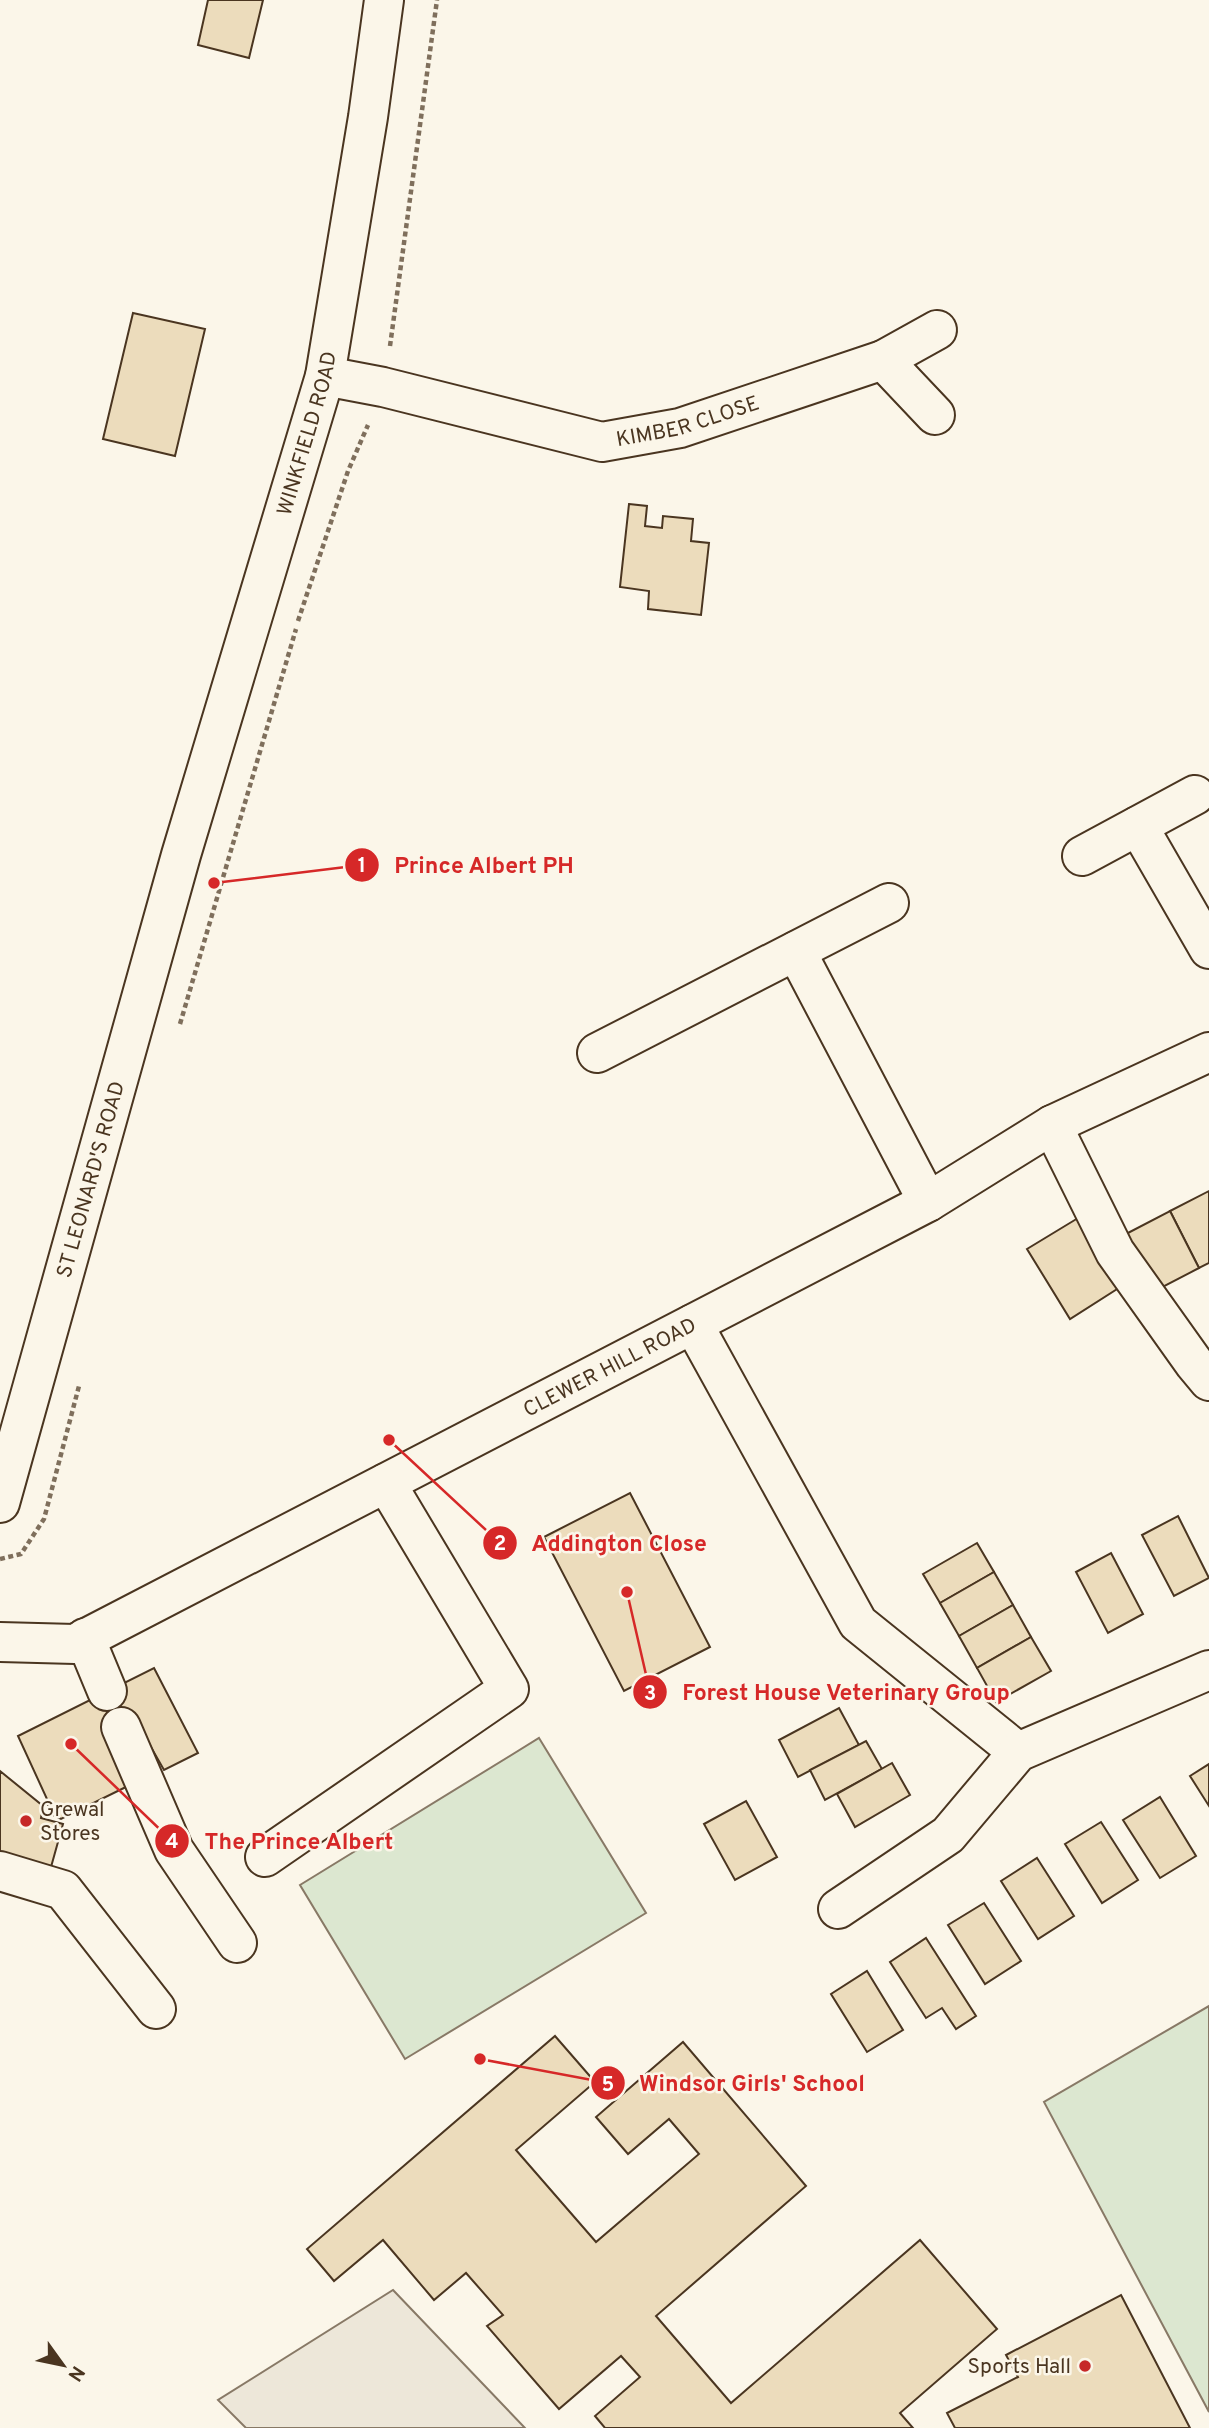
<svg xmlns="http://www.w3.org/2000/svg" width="1209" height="2428" font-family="Overpass,sans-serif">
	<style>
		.green { fill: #dce7d0; stroke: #887966; stroke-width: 2 }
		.parking { fill: #ede7d9; stroke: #887966; stroke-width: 2 }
		.building { fill: #ecdcbc; stroke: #4a3520; stroke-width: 2 }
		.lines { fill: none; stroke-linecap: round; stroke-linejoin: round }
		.minor-casing { stroke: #4a3520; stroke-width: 42 }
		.major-casing { stroke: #4a3520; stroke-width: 42 }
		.path { stroke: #7f6f5c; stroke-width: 4.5; stroke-dasharray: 5 3.5; stroke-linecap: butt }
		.minor { stroke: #fbf6e9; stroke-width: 38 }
		.major { stroke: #fbf6e9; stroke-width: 38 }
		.poi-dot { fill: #c62828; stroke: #fbf6e9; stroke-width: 2.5 }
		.labels { text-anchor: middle; stroke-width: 5; stroke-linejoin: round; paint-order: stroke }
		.street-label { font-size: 21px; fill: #4a3520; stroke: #fbf6e9 }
		.poi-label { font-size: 21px; fill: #4a3520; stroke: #fbf6e9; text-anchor: start }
		.leader { fill: none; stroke: #d62828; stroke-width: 2.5 }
		.callout-dot { fill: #d62828; stroke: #fbf6e9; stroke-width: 2.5 }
		.mark-label { font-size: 21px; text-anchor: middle; font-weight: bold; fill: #fff }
		.callout-label { font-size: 23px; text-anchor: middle; font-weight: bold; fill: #d62828; stroke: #fbf6e9; stroke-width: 5; stroke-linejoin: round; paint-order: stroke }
	</style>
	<rect width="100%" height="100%" fill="#fbf6e9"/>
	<g class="green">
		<polygon points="539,1738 646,1913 405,2059 300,1885"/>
		<polygon points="1209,2006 1209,2412 1044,2102"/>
	</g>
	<polygon class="parking" points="393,2290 525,2428 246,2428 218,2400"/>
	<g class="building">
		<polygon points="208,0 263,0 249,58 198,45"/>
		<polygon points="133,313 205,329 175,456 103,439"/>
		<polygon points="629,504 647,506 645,526 662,528 663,516 693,519 691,541 709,543 701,615 648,609 649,591 620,587"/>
		<polygon points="1209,1191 1209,1263 1199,1268 1170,1211"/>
		<polygon points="1170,1211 1199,1268 1153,1292 1124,1235"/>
		<polygon points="1083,1215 1125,1284 1070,1319 1027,1249"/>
		<polygon points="630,1493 710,1647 624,1691 544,1537"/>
		<polygon points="1178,1516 1209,1578 1174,1596 1142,1535"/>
		<polygon points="977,1543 994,1572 940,1603 923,1574"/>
		<polygon points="1111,1553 1143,1614 1108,1633 1076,1572"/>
		<polygon points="994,1572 1013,1605 959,1636 940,1603"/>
		<polygon points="1013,1605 1031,1637 977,1668 959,1636"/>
		<polygon points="1031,1637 1051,1671 996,1702 977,1668"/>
		<polygon points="154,1668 198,1753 164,1770 136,1721 132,1784 61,1819 49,1813 47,1799 18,1736"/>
		<polygon points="839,1708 859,1745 798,1777 779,1740"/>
		<polygon points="866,1741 882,1769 825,1800 810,1770"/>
		<polygon points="892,1763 910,1795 855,1827 837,1794"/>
		<polygon points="1209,1764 1209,1806 1190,1776"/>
		<polygon points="0,1771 43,1806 41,1818 63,1824 51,1867 0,1855"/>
		<polygon points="1160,1797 1196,1856 1160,1878 1123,1820"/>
		<polygon points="746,1801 777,1857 735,1880 704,1824"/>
		<polygon points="1101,1822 1138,1880 1102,1903 1065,1844"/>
		<polygon points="1037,1858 1074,1916 1038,1939 1001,1881"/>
		<polygon points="984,1903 1021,1961 985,1984 948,1925"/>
		<polygon points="926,1938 976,2016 956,2029 942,2008 926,2018 890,1962"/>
		<polygon points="867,1971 903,2030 867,2052 831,1994"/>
		<polygon points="555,2036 595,2082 516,2150 596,2242 699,2154 669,2119 628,2154 596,2117 683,2042 806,2186 656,2316 731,2403 920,2240 997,2329 900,2413 913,2428 605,2428 595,2416 640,2377 621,2356 559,2409 487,2326 503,2315 466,2273 434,2300 383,2240 334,2281 307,2249"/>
		<polygon points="1121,2295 1190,2428 955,2428 947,2413 1018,2377 1006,2355"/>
	</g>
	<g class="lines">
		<g class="minor-casing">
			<g id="minor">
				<path id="s1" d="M325,376l58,11 219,55 78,-14 203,-68"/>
				<polyline points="935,415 883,360 937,330"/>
				<polyline points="1138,826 1209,949"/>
				<polyline points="1082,856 1195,795"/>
				<polyline points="796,951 928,1202"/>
				<polyline points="597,1053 889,903"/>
				<polyline points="1052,1125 1115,1252 1194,1363 1209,1381"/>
				<polyline points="693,1324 858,1623 1018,1752"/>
				<polyline points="85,1638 107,1691"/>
				<path id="s2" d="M0,1642l75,2 853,-442 124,-77 157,-73"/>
				<polyline points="121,1727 174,1850 237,1943"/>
				<polyline points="265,1857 509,1689 386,1483"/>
				<polyline points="0,1871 63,1890 156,2009"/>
				<polyline points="838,1909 948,1835 1018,1752 1209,1670"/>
			</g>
		</g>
		<g class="major-casing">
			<g id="major">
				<path id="s3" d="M0,1503l181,-648 144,-479 43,-259 16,-117"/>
			</g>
		</g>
		<g class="path">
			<polyline points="390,346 437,0"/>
			<polyline points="298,621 348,471 368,425"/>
			<polyline points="180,1024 296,629"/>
			<polyline points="0,1559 21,1554 44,1519 79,1386"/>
		</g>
		<use href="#minor" class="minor"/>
		<use href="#major" class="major"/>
	</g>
	<g class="poi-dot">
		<circle cx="26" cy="1821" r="7"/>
		<circle cx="1085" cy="2366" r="7"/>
	</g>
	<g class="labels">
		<g class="street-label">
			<text dy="7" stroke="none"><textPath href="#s1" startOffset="373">KIMBER CLOSE</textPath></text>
			<text dy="7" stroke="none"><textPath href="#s3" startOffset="1113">WINKFIELD ROAD</textPath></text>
			<text dy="7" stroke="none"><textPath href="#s3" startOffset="336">ST LEONARD'S ROAD</textPath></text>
			<text dy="7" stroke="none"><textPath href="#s2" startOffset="677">CLEWER HILL ROAD</textPath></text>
		</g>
		<g class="poi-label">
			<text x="40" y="1816">Grewal<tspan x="40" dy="24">Stores</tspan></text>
			<text x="1071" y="2373" text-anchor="end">Sports Hall</text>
		</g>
	</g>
	<path class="leader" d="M214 883L362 865M389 1440L500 1543M627 1592L650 1692M71 1744L172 1841M480 2059L608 2083"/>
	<g class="callout-dot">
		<circle cx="214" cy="883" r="7"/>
		<circle cx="389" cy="1440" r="7"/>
		<circle cx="627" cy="1592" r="7"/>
		<circle cx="71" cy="1744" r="7"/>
		<circle cx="480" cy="2059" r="7"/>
		<circle cx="362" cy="865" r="18"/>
		<circle cx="500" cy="1543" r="18"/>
		<circle cx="650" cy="1692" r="18"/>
		<circle cx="172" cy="1841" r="18"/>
		<circle cx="608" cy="2083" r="18"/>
	</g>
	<g class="mark-label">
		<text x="362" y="872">1</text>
		<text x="500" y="1550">2</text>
		<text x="650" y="1700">3</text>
		<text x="172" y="1848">4</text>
		<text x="608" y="2091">5</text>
	</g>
	<g class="callout-label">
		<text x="484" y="873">Prince Albert PH</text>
		<text x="619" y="1551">Addington Close</text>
		<text x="846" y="1700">Forest House Veterinary Group</text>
		<text x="299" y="1849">The Prince Albert</text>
		<text x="752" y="2091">Windsor Girls' School</text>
	</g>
	<g transform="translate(63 2365) rotate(123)" stroke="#fbf6e9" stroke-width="5" paint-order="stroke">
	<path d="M0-5L12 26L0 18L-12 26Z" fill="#4a3520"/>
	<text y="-10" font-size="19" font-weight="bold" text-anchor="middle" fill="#4a3520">N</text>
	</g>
</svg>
